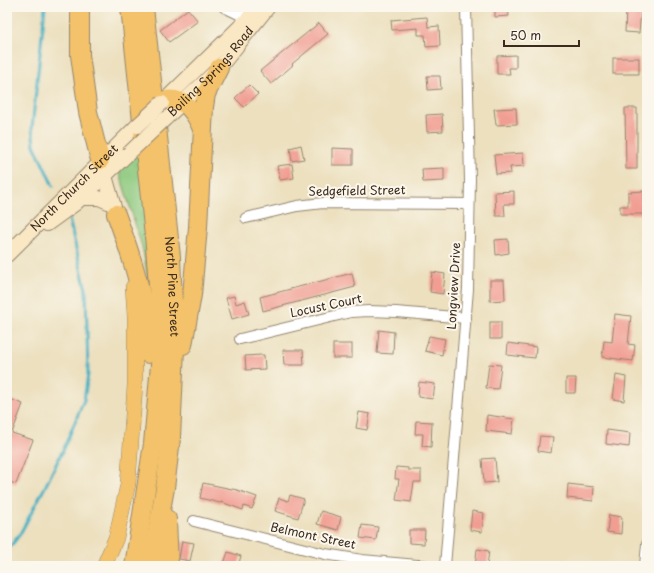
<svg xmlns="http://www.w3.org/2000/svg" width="654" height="573" font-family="'Playpen Sans',sans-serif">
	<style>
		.green { fill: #8dc97f; stroke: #647a4e }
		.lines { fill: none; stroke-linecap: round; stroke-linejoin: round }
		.stream { stroke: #46b0c4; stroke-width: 3 }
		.building { fill: #f19d92 }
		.minor-casing { stroke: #94856e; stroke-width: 12 }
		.secondary-casing { stroke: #94856e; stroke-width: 16 }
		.primary-casing { stroke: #94856e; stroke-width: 16 }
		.motorway-casing { stroke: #94856e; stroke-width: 20 }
		.minor { stroke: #fff; stroke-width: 10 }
		.secondary { stroke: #fae7c3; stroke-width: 14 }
		.primary { stroke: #f3c26a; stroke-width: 15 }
		.motorway { stroke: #f3c26a; stroke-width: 18 }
		.secondary-bridge-casing { stroke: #94856e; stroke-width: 16; stroke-linecap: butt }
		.secondary-bridge { stroke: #fae7c3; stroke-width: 14 }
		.labels { text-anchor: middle; stroke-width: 4; stroke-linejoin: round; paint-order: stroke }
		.street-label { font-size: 12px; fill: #3b2a1e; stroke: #fbf7ec }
	</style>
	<rect width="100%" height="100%" fill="#fbf7ec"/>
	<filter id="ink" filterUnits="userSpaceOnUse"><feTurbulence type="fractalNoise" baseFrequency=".025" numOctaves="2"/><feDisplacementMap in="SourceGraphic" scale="8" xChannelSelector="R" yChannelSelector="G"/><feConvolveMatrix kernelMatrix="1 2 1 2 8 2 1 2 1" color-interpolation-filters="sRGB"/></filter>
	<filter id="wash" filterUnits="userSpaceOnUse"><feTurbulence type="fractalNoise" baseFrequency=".012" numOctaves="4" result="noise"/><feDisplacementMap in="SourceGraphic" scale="16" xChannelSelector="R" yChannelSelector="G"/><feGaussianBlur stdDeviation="0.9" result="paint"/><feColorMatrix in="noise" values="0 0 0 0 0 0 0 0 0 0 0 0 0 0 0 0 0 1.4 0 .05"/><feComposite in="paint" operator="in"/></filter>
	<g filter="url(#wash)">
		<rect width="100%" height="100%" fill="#ece0bf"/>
		<polygon class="green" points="143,147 157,325 142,247 119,171"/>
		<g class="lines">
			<g class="stream">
				<polyline points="45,7 32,128 34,145 53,186"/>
				<polyline points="7,551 20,534 45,487 65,446 84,400 88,374 86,290 68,215"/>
			</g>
		</g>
		<g id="blocks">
			<g class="building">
				<polygon points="495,7 508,7 509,16 495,17"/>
				<polygon points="188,9 198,21 169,42 160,30"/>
				<polygon points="626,10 641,11 639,33 625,32"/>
				<polygon points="427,17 428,27 439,26 440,46 426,47 425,35 418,35 418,28 392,30 391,20"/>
				<polygon points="319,23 328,34 292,64 293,65 271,84 260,71"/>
				<polygon points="516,55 516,68 509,68 510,74 497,74 497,56"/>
				<rect x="613" y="58" width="26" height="16"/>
				<polygon points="427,76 440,76 441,89 428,90"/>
				<polygon points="249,85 258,94 244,107 235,98"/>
				<polygon points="516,108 517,124 496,125 494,109"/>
				<polygon points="625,108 637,108 637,169 626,169"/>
				<polygon points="442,114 443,131 427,132 426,115"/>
				<polygon points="301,145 304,159 292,161 290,148"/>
				<polygon points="332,148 353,149 353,165 332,165"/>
				<polygon points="523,153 524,166 510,167 511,173 496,174 494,155"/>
				<polygon points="292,164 294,178 280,180 277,166"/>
				<polygon points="444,168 444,181 423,182 422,169"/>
				<polygon points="514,191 514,204 504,204 505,216 496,216 495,192"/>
				<polygon points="644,191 645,214 620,214 620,206 628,206 628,192"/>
				<polygon points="508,239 509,253 496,255 495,240"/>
				<polygon points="432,272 445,274 443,294 430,292"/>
				<polygon points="352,273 355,287 263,311 260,297"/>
				<polygon points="490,280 504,280 505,300 490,301"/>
				<polygon points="234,296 236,304 245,301 249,314 232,319 226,298"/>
				<polygon points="615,314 631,316 628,344 635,345 633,361 602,357 604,341 612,342"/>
				<rect x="490" y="322" width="11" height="17"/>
				<polygon points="379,330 394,332 393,354 377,353"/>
				<polygon points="429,336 445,339 442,355 425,351"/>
				<polygon points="508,343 536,347 535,358 507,355"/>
				<rect x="333" y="344" width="19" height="14"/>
				<polygon points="283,350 303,350 304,365 284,365"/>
				<polygon points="261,355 264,355 265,369 246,370 245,356"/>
				<polygon points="489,364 501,365 498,389 486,388"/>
				<polygon points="616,375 626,377 624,401 613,399"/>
				<polygon points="566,378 576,378 575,393 566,393"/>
				<polygon points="419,382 435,384 433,399 418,397"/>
				<polygon points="7,398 23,404 12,433 33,440 16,484 7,481"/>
				<polygon points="359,412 370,414 367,430 356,428"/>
				<polygon points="487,415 514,419 512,434 486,431"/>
				<polygon points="416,421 432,422 431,447 422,446 423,434 415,434"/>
				<polygon points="607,430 630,433 629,447 606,444"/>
				<polygon points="540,436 553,437 551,453 538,451"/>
				<polygon points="495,458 497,482 484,483 482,459"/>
				<polygon points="396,467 408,468 408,470 421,470 421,482 414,482 411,502 396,500 399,479 395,479"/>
				<polygon points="203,483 237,490 257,497 252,509 244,506 243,510 221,502 220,503 200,498"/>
				<polygon points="568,484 594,487 593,501 567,498"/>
				<polygon points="290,495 304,499 298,518 275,511 279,498 288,501"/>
				<polygon points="321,511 341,517 338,530 317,524"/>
				<polygon points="472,511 484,513 482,532 470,530"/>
				<polygon points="609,515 622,517 621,534 607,532"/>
				<polygon points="362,525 378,527 376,540 360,538"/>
				<polygon points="409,530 425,530 424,544 409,543"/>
				<polygon points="182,541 194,543 190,561 179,559"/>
				<polygon points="477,549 489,551 487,566 475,566"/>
				<polygon points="228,552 241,556 238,566 223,566"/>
			</g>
		</g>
	</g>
	<g filter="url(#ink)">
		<use href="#blocks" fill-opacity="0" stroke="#94856e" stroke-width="1"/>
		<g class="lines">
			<g class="minor-casing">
				<g id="minor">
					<polyline points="224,7 247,18 251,23"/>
					<polyline points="246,218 297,206 323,203 469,204"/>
					<polyline points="240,339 351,312 369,311 396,312 466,318"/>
					<polyline points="194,521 325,554 362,560 428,566"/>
					<polyline points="445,566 468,289 470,180 466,7"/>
					<polyline points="645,566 647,544"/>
				</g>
			</g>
			<g class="secondary-casing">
				<g id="secondary">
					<polyline points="162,103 260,7"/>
					<path id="s1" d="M165,119l54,-51 49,-61"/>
					<polyline points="103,169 116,214"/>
					<polyline points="82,198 99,198 113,204"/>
					<polyline points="47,224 76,203 128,154"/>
					<path id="s2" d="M7,255l130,-129"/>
				</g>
			</g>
			<g class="primary-casing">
				<polyline id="primary" points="104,566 116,538 128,484 135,385 135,316 133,287"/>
			</g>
			<g class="motorway-casing">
				<g id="motorway">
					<polyline points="80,7 80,55 88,112 100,160"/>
					<polyline points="130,7 155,246 159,299 161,353 153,444 134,566"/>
					<path id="s3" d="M144,7l27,250 4,91 -4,90 -6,50 -14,78"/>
					<path d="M165,100c20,-3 30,12 37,29"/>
					<path d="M116,214c17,46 32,91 32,140"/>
					<polyline points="183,345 192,295 198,227 204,107 206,94 219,68"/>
					<polyline points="167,519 169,566"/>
				</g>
			</g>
			<use href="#minor" class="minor"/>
			<use href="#secondary" class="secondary"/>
			<use href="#primary" class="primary"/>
			<use href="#motorway" class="motorway"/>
			<g class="secondary-bridge-casing">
				<g id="secondary-bridge">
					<polyline points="137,126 162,103"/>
					<polyline points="128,154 165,119"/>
				</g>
			</g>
			<use href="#secondary-bridge" class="secondary-bridge"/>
		</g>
	</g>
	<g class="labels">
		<g class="street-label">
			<text dy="4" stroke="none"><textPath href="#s1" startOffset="66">Boiling Springs Road</textPath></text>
			<text dy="4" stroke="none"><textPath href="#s2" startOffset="95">North Church Street</textPath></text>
			<text transform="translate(357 191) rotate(-1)" y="4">Sedgefield Street</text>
			<text transform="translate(454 286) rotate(-87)" y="4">Longview Drive</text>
			<text dy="4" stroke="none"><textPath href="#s3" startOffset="281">North Pine Street</textPath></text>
			<text transform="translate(326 306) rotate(-12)" y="4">Locust Court</text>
			<text transform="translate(313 536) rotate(12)" y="4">Belmont Street</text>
		</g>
	</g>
	<rect width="654" height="573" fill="none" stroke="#fbf7ec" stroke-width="24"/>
	<path d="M504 40v6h75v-6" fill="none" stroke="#3b2a1e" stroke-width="2"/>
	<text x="510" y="40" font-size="12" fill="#3b2a1e" stroke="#fbf7ec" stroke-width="3" paint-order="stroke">50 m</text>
</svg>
